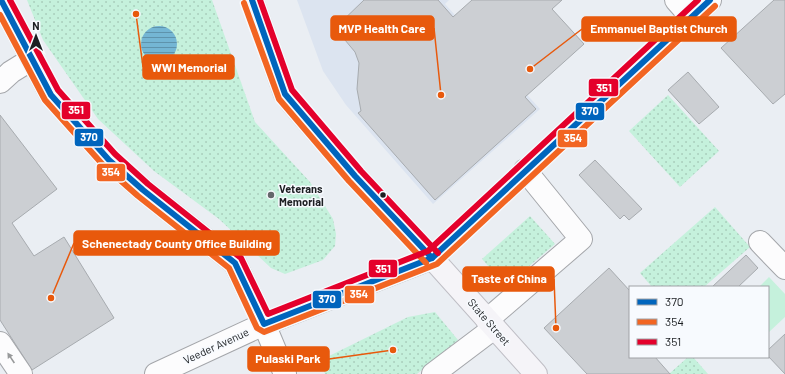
<svg xmlns="http://www.w3.org/2000/svg" width="785" height="374" font-family="Barlow,sans-serif">
	<style>
		.built { fill: #dce4f0 }
		.grass { fill: url(#grass-dots) }
		.garden { fill: #c5f1dc }
		.water { fill: url(#water-rules) }
		.building { fill: #cccfd3; stroke: #a7abaf }
		.lines { fill: none; stroke-linecap: round; stroke-linejoin: round }
		.minor-casing { stroke: #a4a6aa; stroke-width: 24 }
		.major-casing { stroke: #bfbec5; stroke-width: 24 }
		.minor { stroke: #fcfcfd; stroke-width: 22 }
		.major { stroke: #f5f4f8; stroke-width: 22 }
		.bus-1-casing { stroke: #f7fafe; stroke-width: 9 }
		.bus-2-casing { stroke: #f7fafe; stroke-width: 9 }
		.bus-3-casing { stroke: #f7fafe; stroke-width: 9 }
		.bus-1 { stroke: #0065bd; stroke-width: 6 }
		.bus-2 { stroke: #f26522; stroke-width: 6 }
		.bus-3 { stroke: #e4002b; stroke-width: 6 }
		.oneway { fill: #97999a }
		.poi-dot { fill: #64676b; stroke: #f7fafe; stroke-width: 1.5 }
		.bus-dot { fill: #1c1f22; stroke: #f7fafe; stroke-width: 1.5 }
		.labels { text-anchor: middle; stroke-width: 3; stroke-linejoin: round; paint-order: stroke }
		.poi-label { font-size: 11px; font-weight: bold; fill: #1c1f22; stroke: #f7fafe; text-anchor: start }
		.street-label { font-size: 11px; fill: #1c1f22; stroke: #f7fafe }
		.leader { fill: none; stroke: #e8590c; stroke-width: 1.5 }
		.callout-dot { fill: #e8590c; stroke: #f7fafe; stroke-width: 1.5 }
		.callout { fill: #e8590c; stroke: #e8590c; stroke-width: 1.5 }
		.callout-label { font-size: 12px; text-anchor: middle; font-weight: bold; fill: #fff }
		.line-badge { stroke: #f7fafe; stroke-width: 1.5 }
		.badge-label { font-size: 11px; text-anchor: middle; font-weight: bold; fill: #fff }
	</style>
	<defs>
		<pattern id="grass-dots" width="8" height="8" patternUnits="userSpaceOnUse"><rect width="8" height="8" fill="#c5f1dc"/><path d="M2 2h.1M6 6h.1" fill="none" stroke="#a9cebc" stroke-width="1.8" stroke-linecap="round"/></pattern>
		<pattern id="water-rules" width="6" height="5" patternUnits="userSpaceOnUse"><rect width="6" height="5" fill="#74b6d4"/><path d="M0 2.5h6" fill="none" stroke="#5e93ac"/></pattern>
	</defs>
	<rect width="100%" height="100%" fill="#eaeef3"/>
	<polygon class="built" points="297,0 449,0 445,4 540,109 433,204 346,105 323,71"/>
	<g class="grass">
		<polygon points="27,0 212,0 255,122 310,182 333,219 336,234 335,246 323,260 285,274 271,268 219,219 154,171 98,119 43,40"/>
		<polygon points="668,95 719,151 680,187 629,131"/>
		<polygon points="715,207 750,247 704,287 652,287 640,273"/>
		<polygon points="530,216 555,244 506,286 482,259"/>
		<polygon points="435,312 458,340 417,374 325,374 321,360 408,317"/>
		<polygon points="688,357 693,357 708,374 669,374"/>
	</g>
	<polygon class="garden" points="769,277 785,294 785,317 768,333 768,287 759,287"/>
	<circle class="water" cx="159" cy="44" r="18"/>
	<g class="building">
		<polygon points="364,0 438,0 453,17 472,0 562,0 552,9 584,44 525,97 536,109 435,200 358,113 361,111 357,89 359,63 355,52 335,28"/>
		<polygon points="774,0 785,0 785,94 773,104 721,48"/>
		<polygon points="688,72 719,107 699,124 668,90"/>
		<polygon points="0,115 57,189 12,223 34,256 64,237 114,318 32,370 0,320"/>
		<polygon points="595,160 642,209 629,220 624,215 620,219 579,175"/>
		<polygon points="746,255 758,268 738,287 712,287"/>
		<polygon points="609,268 630,291 630,357 655,357 670,374 587,374 544,328"/>
		<polygon points="785,334 785,374 768,356 768,350"/>
	</g>
	<g class="lines">
		<g class="minor-casing">
			<g id="minor">
				<polyline points="1,0 51,95 109,160 143,190 235,263 264,324 285,374"/>
				<polyline points="676,0 691,17"/>
				<polyline points="0,82 11,72 32,59"/>
				<polyline points="760,242 785,268"/>
				<polyline points="487,320 581,239 525,170"/>
				<polyline points="0,343 21,374"/>
				<polyline points="156,374 264,324 432,258 710,0"/>
				<polyline points="433,374 494,328"/>
			</g>
		</g>
		<g class="major-casing">
			<polyline id="major" points="252,0 285,94 292,103 355,176 432,258 536,374"/>
		</g>
		<use href="#minor" class="minor"/>
		<use href="#major" class="major"/>
		<g class="bus-1-casing">
			<g id="bus-1">
				<polyline points="1,0 51,95 109,160 143,190 235,263 264,324 432,258 710,0"/>
				<polyline points="252,0 285,94 355,176 432,258"/>
			</g>
		</g>
		<g class="bus-2-casing">
			<g id="bus-2">
				<polyline points="244,3 279,99 349,181 426,263"/>
				<polyline points="0,15 45,100 104,166 138,196 229,268 257,328 264,332 437,264 715,6"/>
			</g>
		</g>
		<g class="bus-3-casing">
			<g id="bus-3">
				<polyline points="10,0 58,90 115,154 148,184 241,258 268,314 428,251 698,0"/>
				<polyline points="260,0 292,90 361,171 438,253"/>
			</g>
		</g>
		<use href="#bus-1" class="bus-1"/>
		<use href="#bus-2" class="bus-2"/>
		<use href="#bus-3" class="bus-3"/>
	</g>
	<defs><path id="oneway-solid" d="M-6-.8H1V-3.2L6.5 0L1 3.2V.8H-6Z"/></defs>
	<use class="oneway" href="#oneway-solid" transform="translate(11 358) rotate(-124)"/>
	<circle class="poi-dot" cx="271" cy="195" r="4"/>
	<circle class="bus-dot" cx="383" cy="195" r="3.5"/>
	<g class="labels">
		<g class="poi-label">
			<text x="279" y="193">Veterans<tspan x="279" dy="13">Memorial</tspan></text>
		</g>
		<g class="street-label">
			<text transform="translate(489 322) rotate(49)" y="4">State Street</text>
			<text transform="translate(216 346) rotate(-25)" y="4">Veeder Avenue</text>
		</g>
	</g>
	<path class="leader" d="M441 95L434 28M530 69L582 29M136 14L143 67M51 298L74 243M556 328L554 279M393 350L329 359"/>
	<g class="callout-dot">
		<circle cx="441" cy="95" r="4"/>
		<circle cx="530" cy="69" r="4"/>
		<circle cx="136" cy="14" r="4"/>
		<circle cx="51" cy="298" r="4"/>
		<circle cx="556" cy="328" r="4"/>
		<circle cx="393" cy="350" r="4"/>
	</g>
	<g class="callout">
		<rect x="331" y="16" width="103" height="24" rx="4"/>
		<rect x="582" y="17" width="154" height="24" rx="4"/>
		<rect x="143" y="55" width="91" height="24" rx="4"/>
		<rect x="74" y="231" width="205" height="24" rx="4"/>
		<rect x="463" y="267" width="91" height="24" rx="4"/>
		<rect x="248" y="347" width="81" height="24" rx="4"/>
	</g>
	<g class="callout-label">
		<text x="382" y="33">MVP Health Care</text>
		<text x="659" y="33">Emmanuel Baptist Church</text>
		<text x="189" y="72">WWI Memorial</text>
		<text x="177" y="248">Schenectady County Office Building</text>
		<text x="509" y="283">Taste of China</text>
		<text x="288" y="363">Pulaski Park</text>
	</g>
	<g class="line-badge">
		<rect x="588" y="78" width="31" height="19" rx="4" fill="#e4002b"/>
		<rect x="61" y="101" width="30" height="19" rx="4" fill="#e4002b"/>
		<rect x="575" y="102" width="30" height="19" rx="4" fill="#0065bd"/>
		<rect x="74" y="128" width="30" height="19" rx="4" fill="#0065bd"/>
		<rect x="557" y="129" width="31" height="19" rx="4" fill="#f26522"/>
		<rect x="96" y="163" width="30" height="19" rx="4" fill="#f26522"/>
		<rect x="368" y="259" width="30" height="19" rx="4" fill="#e4002b"/>
		<rect x="344" y="285" width="31" height="19" rx="4" fill="#f26522"/>
		<rect x="312" y="290" width="30" height="19" rx="4" fill="#0065bd"/>
	</g>
	<g class="badge-label">
		<text x="604" y="92">351</text>
		<text x="76" y="114">351</text>
		<text x="590" y="115">370</text>
		<text x="89" y="141">370</text>
		<text x="573" y="142">354</text>
		<text x="111" y="176">354</text>
		<text x="383" y="273">351</text>
		<text x="359" y="298">354</text>
		<text x="327" y="303">370</text>
	</g>
	<rect x="629" y="286" width="140" height="72" fill="#f7fafe" stroke="#9fa2a6"/>
	<rect x="637" y="299" width="20" height="6" fill="#0065bd" stroke="#9fa2a6"/>
	<text x="665" y="306" font-size="12" fill="#1c1f22">370</text>
	<rect x="637" y="319" width="20" height="6" fill="#f26522" stroke="#9fa2a6"/>
	<text x="665" y="326" font-size="12" fill="#1c1f22">354</text>
	<rect x="637" y="339" width="20" height="6" fill="#e4002b" stroke="#9fa2a6"/>
	<text x="665" y="346" font-size="12" fill="#1c1f22">351</text>
	<g transform="translate(36 36)" stroke="#f7fafe" stroke-width="3" paint-order="stroke">
	<path d="M0-3L7 15L0 10L-7 15Z" fill="#1c1f22"/>
	<text y="-6" font-size="11" font-weight="bold" text-anchor="middle" fill="#1c1f22">N</text>
	</g>
</svg>
